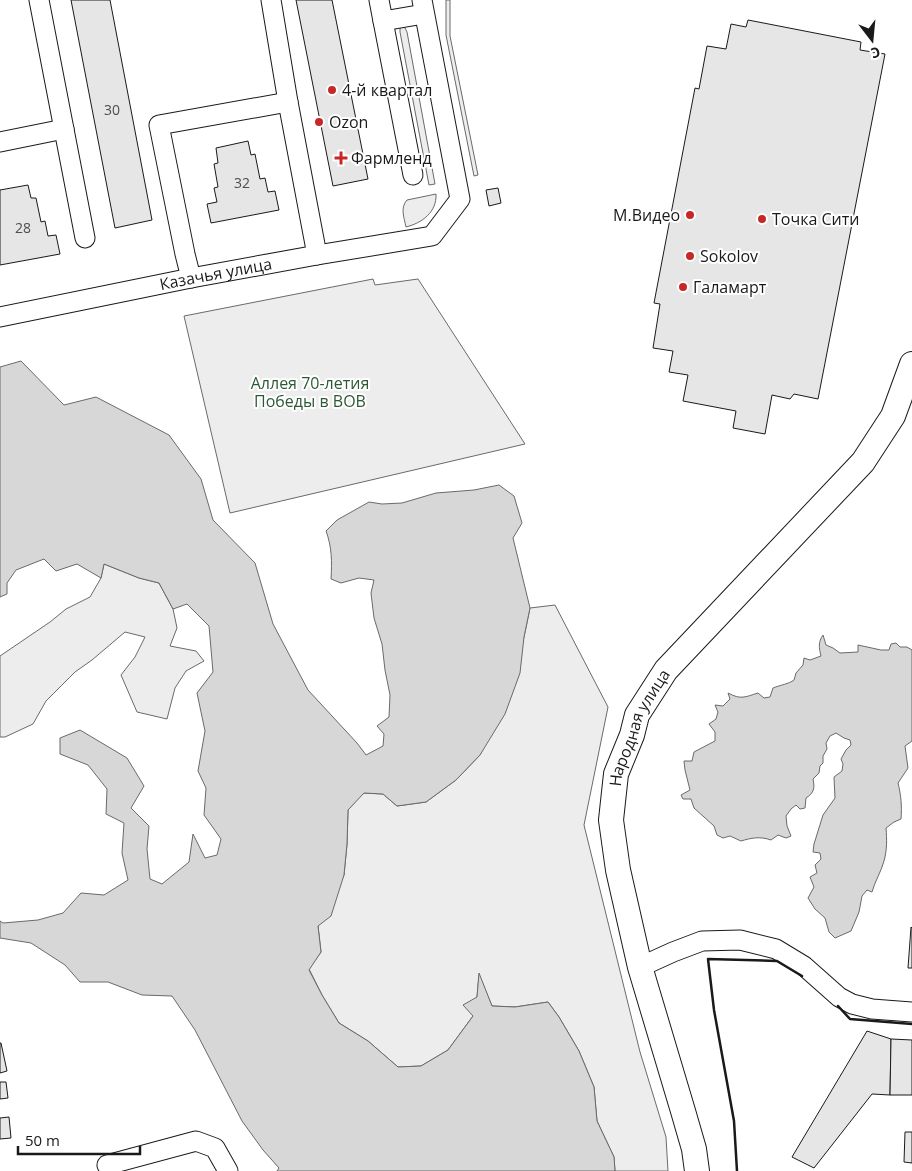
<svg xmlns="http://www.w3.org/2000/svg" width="912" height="1171" font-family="'Open Sans',sans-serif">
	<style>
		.green { fill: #ededed; stroke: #6a6a6a }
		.water { fill: #d7d7d7; stroke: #6a6a6a }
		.building { fill: #e6e6e6; stroke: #1a1a1a }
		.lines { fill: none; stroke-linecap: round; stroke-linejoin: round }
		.minor-casing { stroke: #1a1a1a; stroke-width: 21 }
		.major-casing { stroke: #1a1a1a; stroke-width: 26 }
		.minor { stroke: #fff; stroke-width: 19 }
		.major { stroke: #fff; stroke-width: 24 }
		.wall { stroke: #1a1a1a; stroke-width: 2.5 }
		.poi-dot { fill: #c62828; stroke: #fff; stroke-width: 2 }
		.labels { text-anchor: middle; stroke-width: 4; stroke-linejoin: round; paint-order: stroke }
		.number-label { font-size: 14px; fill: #4d4d4d }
		.poi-label { font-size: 16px; fill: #1a1a1a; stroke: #fff; text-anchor: start }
		.street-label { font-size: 16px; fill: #1a1a1a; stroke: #fff }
		.park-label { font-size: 16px; fill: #2b5a34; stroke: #fff }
	</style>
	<rect width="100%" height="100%" fill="#fff"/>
	<g class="green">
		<polygon points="446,0 450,0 450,36 478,175 474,176 446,35"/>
		<polygon points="403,27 405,28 407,32 435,184 429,185 400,32 400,28"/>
		<path d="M436,194c1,18 -14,29 -30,33 -2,-10 -6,-19 1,-27z"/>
		<polygon points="373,279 375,285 418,279 525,444 230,513 184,316"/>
		<polygon points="104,564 139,578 159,583 173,609 177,628 170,646 196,651 204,661 186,671 175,688 167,719 137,712 121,675 135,657 145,637 125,632 92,660 75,672 46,701 33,724 5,737 0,737 0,656 50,622 66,609 90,597 101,578"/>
		<polygon points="555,605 608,707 584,825 640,1052 666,1137 668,1171 615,1171 614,1157 597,1121 594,1087 579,1051 559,1017 548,1002 515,1007 492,1006 479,975 477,997 473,1016 448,1050 421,1066 398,1067 368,1041 339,1023 322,995 309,969 321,952 318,926 344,875 347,844 348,810 363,793 383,794 397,806 426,802 456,780 480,755 524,637 530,608"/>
	</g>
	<g class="water">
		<path d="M21,361l43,44 32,-8 73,38 32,44 12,41 42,43 18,61 35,66 49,53 9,12 17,-9 1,-12 -7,-8 12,-9 1,-22 -5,-25 -3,-26 -8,-26 -3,-25 3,-13 -15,-2 -18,5 -10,-4c1,-17 1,-32 -5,-48l11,-11 32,-18 13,2 20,-1 34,-10 38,-3 25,-5 15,11 8,27 -9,15 17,70 -6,29 -4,36 -15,41 -25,41 -24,25 -30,22 -29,4 -14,-12 -19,-1 -16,17 -1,34 -3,31 -13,41 -13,10 3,26 -12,18 13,25 17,28 29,18 30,26 23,-1 27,-16 25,-34 -10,-11 14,-8 2,-24 13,33 23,1 33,-5 11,15 20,34 15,36 3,34 17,36 1,14h-338l2,-3 -16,-18 -21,-29 -47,-91 -23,-34 -30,-1 -34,-13h-28l-15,-17 -34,-22 -31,-5v-17l3,2 35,-3 25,-7 18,-20 23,2 24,-15 -6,-27 2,-30 -18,-9 1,-25 -19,-24 -28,-11v-16l20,-8 47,28 17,28 -13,22 18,18 -2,23 3,30 12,5 27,-22 4,-28 12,24 12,-3 4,-16 -17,-24 2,-27 -8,-17 7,-40 -8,-38 16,-21 -4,-46 -22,-22 -14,5 -14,-26 -20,-5 -35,-14 -3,14 -24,-14 -21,7 -12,-12 -28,11 -9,13v11l-7,3v-230z"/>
		<path d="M823,635l3,10 7,3 7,5 18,-1v-7l23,5h8l2,-6 5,-1 4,4h7l5,3v91l-7,5 3,22 -10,15c3,12 4,23 3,36l-7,3 -8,6c1,12 1,22 -2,33 -3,11 -9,20 -12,31l-5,-2 -5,6 -3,16 -8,19 -16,7 -6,-6 -4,-14 -10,-9 -7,-11 6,-11 -4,-10 7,-4 -2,-8 6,-6 -1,-6 -7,-1 1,-8 9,-29 12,-17 -1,-21 8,-6 1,-7 -2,-5 5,-9 5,-5 -1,-5 -6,-2 -8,-5 -6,3 -4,7 1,6 -4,7v7l-3,3 -1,7 -6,6c2,9 1,14 -7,19l-1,10 -5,1 -4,-4 -5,4 -5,7 1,10 4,10 -5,2 -8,-3 -7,5c-11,-4 -20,-2 -30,1l-11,-5 -7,2 -6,-3 -3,-9 -20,-18 -3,-9h-8l-2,-4 9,-5 -5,-20 -1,-9h8l2,-9 21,-11v-9l-6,-8 7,-5 2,-7 -3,-7 8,1 7,-7 -2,-6c13,7 17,4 30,0l6,5 6,-1 3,-9c7,-3 16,-4 21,-8l2,-7 7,-8 1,-7 6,2 11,-4c-2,-8 -3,-14 2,-21z"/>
	</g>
	<g class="building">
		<polygon points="71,0 110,0 152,220 115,228"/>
		<polygon points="296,0 332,0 368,179 333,186"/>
		<polygon points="748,20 861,42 860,50 885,54 818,399 794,394 790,399 772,395 765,434 733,428 736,411 683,401 688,375 669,372 673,351 653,348 660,304 654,303 695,88 699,89 707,46 726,49 731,24 746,27"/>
		<polygon points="248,141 251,155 255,154 260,179 265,178 268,192 275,191 279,210 211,223 207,204 217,202 214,188 218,187 214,164 218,163 216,148"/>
		<polygon points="28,185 31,198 36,198 41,222 45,221 48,236 56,235 60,254 0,265 0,190"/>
		<polygon points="498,188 501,203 489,206 486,190"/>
		<polygon points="911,927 912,928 912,968 908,968"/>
		<polygon points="867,1031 891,1039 890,1095 872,1094 814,1168 792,1157"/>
		<polygon points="891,1039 912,1040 912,1095 890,1095"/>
		<polygon points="0,1043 1,1043 7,1071 0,1073"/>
		<polygon points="0,1082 6,1082 8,1098 0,1099"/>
		<polygon points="9,1117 11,1138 0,1139 0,1118"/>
		<polygon points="905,1132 912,1132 912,1163 904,1162"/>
	</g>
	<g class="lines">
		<g class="minor-casing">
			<g id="minor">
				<polyline points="39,0 85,238"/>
				<polyline points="271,0 288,102 317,255"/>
				<polyline points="379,0 383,21"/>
				<polyline points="0,142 64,129"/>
				<polyline points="413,175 383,21 424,14"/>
				<polyline points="191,278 185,254 159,125 288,102"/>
				<path id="s1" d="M0,317l191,-39 126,-23 115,-19 28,-37 -38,-199"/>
				<polyline points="640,967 673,952 702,941 740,940 776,949 804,966 839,997 852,1004 872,1009 912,1012"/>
				<polyline points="107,1165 196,1141 215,1148 228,1171"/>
			</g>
		</g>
		<g class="major-casing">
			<g id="major">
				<path id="s2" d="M697,1171l-3,-22 -11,-38 -43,-144 -22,-97 -7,-50 5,-46 16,-39 5,-20 29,-45 197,-208 30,-46 19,-52"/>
			</g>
		</g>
		<use href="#minor" class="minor"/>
		<use href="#major" class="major"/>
		<g class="wall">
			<polyline points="838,1006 850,1019 912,1024"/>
			<polyline points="737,1171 734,1121 714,1010 708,959 777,961 802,976"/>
		</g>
	</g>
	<g class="poi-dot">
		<circle cx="332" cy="90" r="5"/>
		<circle cx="319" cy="122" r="5"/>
		<path d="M338.5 150.5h5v5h5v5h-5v5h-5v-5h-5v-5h5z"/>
		<circle cx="690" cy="215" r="5"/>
		<circle cx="762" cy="219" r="5"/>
		<circle cx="690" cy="256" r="5"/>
		<circle cx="683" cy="287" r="5"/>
	</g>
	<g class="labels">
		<g class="number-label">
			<text x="112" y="115">30</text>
			<text x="242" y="188">32</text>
			<text x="23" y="233">28</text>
		</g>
		<g class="poi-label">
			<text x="342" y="96">4-й квартал</text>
			<text x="329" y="128">Ozon</text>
			<text x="351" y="164">Фармленд</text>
			<text x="680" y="221" text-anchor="end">М.Видео</text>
			<text x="772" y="225">Точка Сити</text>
			<text x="700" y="262">Sokolov</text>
			<text x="693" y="293">Галамарт</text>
		</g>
		<g class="street-label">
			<text dy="6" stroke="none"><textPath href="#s1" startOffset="220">Казачья улица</textPath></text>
			<text dy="6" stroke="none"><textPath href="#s2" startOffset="460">Народная улица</textPath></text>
		</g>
		<g class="park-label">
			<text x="310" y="389">Аллея 70-летия<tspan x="310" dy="18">Победы в ВОВ</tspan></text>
		</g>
	</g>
	<g transform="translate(872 40) rotate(164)" stroke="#ffffff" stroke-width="4" paint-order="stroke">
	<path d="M0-4L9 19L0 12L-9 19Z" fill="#1a1a1a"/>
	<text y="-8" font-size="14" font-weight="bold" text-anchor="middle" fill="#1a1a1a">С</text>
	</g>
	<path d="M18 1146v8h122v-8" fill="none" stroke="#1a1a1a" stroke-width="2.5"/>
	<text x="25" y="1146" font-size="15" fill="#1a1a1a" stroke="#ffffff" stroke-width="4" paint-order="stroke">50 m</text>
</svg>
